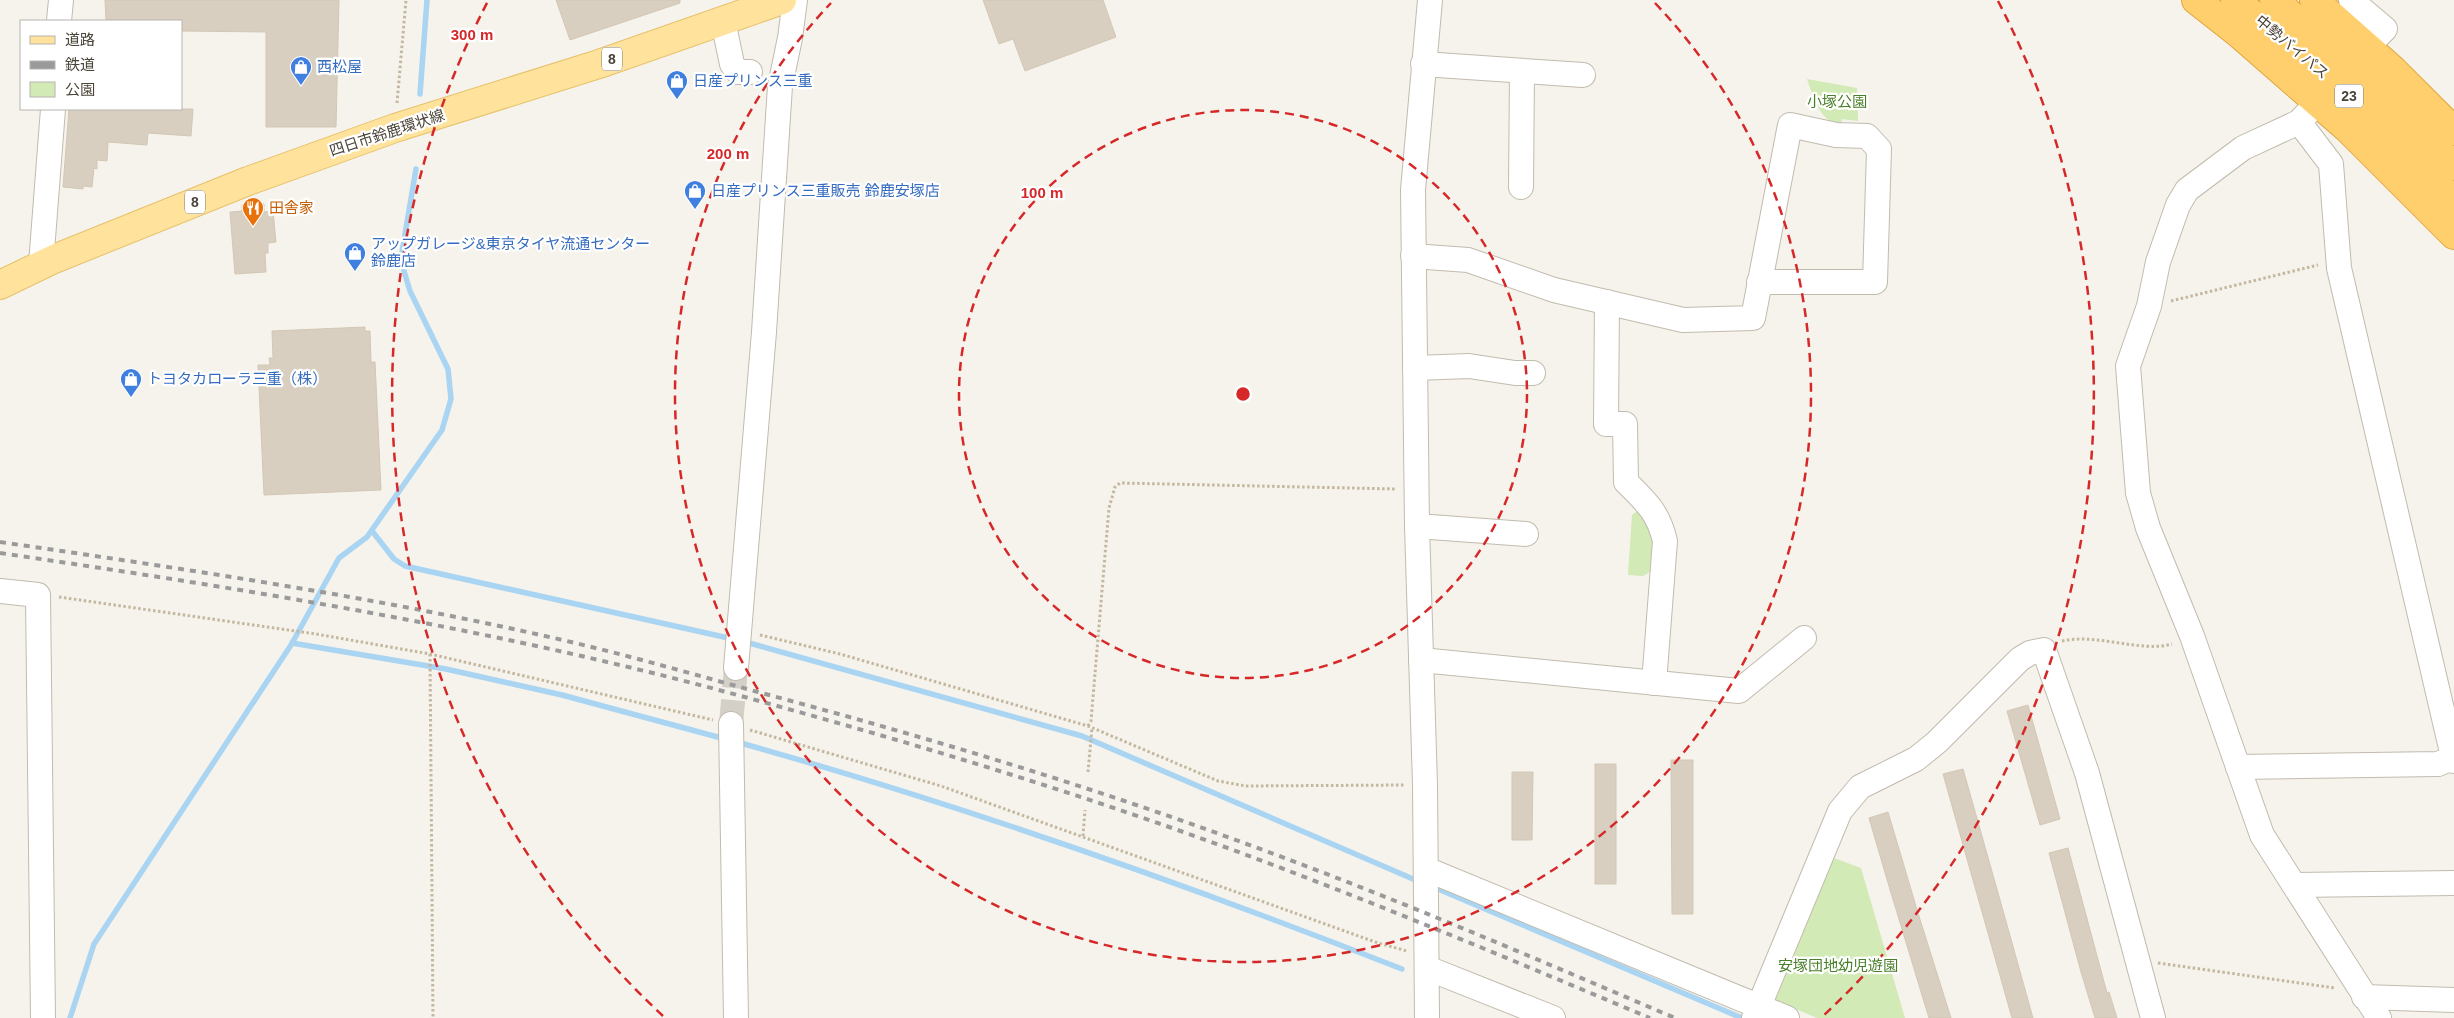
<svg xmlns="http://www.w3.org/2000/svg" width="2454" height="1018" font-family="Arial,'Noto Sans JP',sans-serif">
	<style>
		.green { fill: #d2eab5 }
		.lines { fill: none; stroke-linecap: round; stroke-linejoin: round }
		.stream { stroke: #a9d4f2; stroke-width: 5.5 }
		.building { fill: #d8cfc1; stroke: #d3c7b4 }
		.minor-tunnel { stroke: #d4d0c8; stroke-width: 24; stroke-dasharray: 24 12; stroke-linecap: butt }
		.minor-casing { stroke: #c2bbae; stroke-width: 26 }
		.major-casing { stroke: #e6c16a; stroke-width: 30 }
		.highway-casing { stroke: #e0a43c; stroke-width: 30 }
		.path { stroke: #c4b79f; stroke-width: 3; stroke-dasharray: 2.5 2.5; stroke-linecap: butt }
		.minor { stroke: #fff; stroke-width: 24 }
		.major { stroke: #ffe39c; stroke-width: 28 }
		.highway { stroke: #ffcf6e; stroke-width: 28 }
		.rail { stroke: #9a9a9a; stroke-width: 4; stroke-dasharray: 6 6; stroke-linecap: butt }
		.ring { fill: none; stroke: #d62828; stroke-width: 2.5; stroke-dasharray: 9 6 }
		.labels { text-anchor: middle; stroke-width: 4.5; stroke-linejoin: round; paint-order: stroke }
		.shield { fill: #fff; stroke: #817c74; stroke-width: 1 }
		.shield-label { font-size: 14px; font-weight: bold; fill: #4b4439 }
		.street-label { font-size: 15px; fill: #4b4439; stroke: #fff }
		.shop-label { font-size: 15px; fill: #366cbe; stroke: #fff; text-anchor: start }
		.park-label { font-size: 15px; fill: #4a7f2a; stroke: #fff }
		.food-label { font-size: 15px; fill: #c56008; stroke: #fff; text-anchor: start }
		.centre { fill: #d62828; stroke: #fff; stroke-width: 2.5 }
		.ring-label { font-size: 15px; text-anchor: middle; font-weight: bold; fill: #d62828; stroke: #fff; stroke-width: 4.5; stroke-linejoin: round; paint-order: stroke }
	</style>
	<rect width="100%" height="100%" fill="#f6f3ec"/>
	<g class="green">
		<path d="M1807,79l50,9 1,33 -16,-2 -1,7c-22,-6 -27,-27 -34,-47z"/>
		<polygon points="1640,509 1655,535 1653,570 1643,576 1628,575 1632,515"/>
		<polygon points="1831,857 1861,868 1905,1018 1817,1018 1777,1001 1773,993"/>
	</g>
	<g class="lines">
		<g class="stream">
			<polyline points="420,94 427,0"/>
			<polyline points="372,531 394,559 405,566 733,639"/>
			<polyline points="742,641 1082,736 1420,882"/>
			<polyline points="292,643 446,669 562,695 725,739"/>
			<path d="M737,742c226,63 446,141 665,227"/>
			<polyline points="1431,886 1742,1018"/>
			<polyline points="70,1018 94,944 291,645 339,558 367,537 442,430 451,399 448,369 410,291 404,271 402,252 416,169"/>
		</g>
	</g>
	<g class="building">
		<polygon points="105,0 339,0 336,127 266,127 266,32 181,31 181,21 106,21"/>
		<polygon points="556,0 680,0 680,3 570,40"/>
		<polygon points="983,0 1103,0 1116,37 1025,71 1013,39 999,44"/>
		<polygon points="69,109 193,109 191,136 148,133 147,145 108,142 107,161 97,160 97,169 94,168 92,187 83,186 83,189 63,187"/>
		<polygon points="264,204 264,212 273,211 276,242 268,243 268,253 265,253 266,272 235,274 230,212 242,211 242,205"/>
		<polygon points="365,327 365,331 370,331 371,362 375,362 381,490 264,495 258,365 270,365 269,358 273,358 272,331"/>
		<polygon points="2028,705 2060,819 2040,825 2007,711"/>
		<polygon points="1671,760 1693,760 1693,914 1672,914"/>
		<rect x="1595" y="764" width="21" height="120"/>
		<polygon points="1963,769 2000,900 2033,1018 2012,1018 1943,774"/>
		<polygon points="1512,772 1533,772 1532,840 1512,840"/>
		<polygon points="1888,812 1918,913 1951,1018 1929,1018 1891,893 1869,818"/>
		<polygon points="2068,848 2107,993 2109,992 2117,1018 2095,1018 2081,972 2049,853"/>
	</g>
	<g class="lines">
		<polyline class="minor-tunnel" points="731,724 736,668"/>
		<g class="minor-casing">
			<g id="minor">
				<polyline points="2351,0 2385,29 2376,38"/>
				<polyline points="59,21 61,0"/>
				<polyline points="723,21 732,64 738,72 750,72"/>
				<polyline points="1423,64 1583,75"/>
				<polyline points="2314,106 2299,122 2243,148 2187,190 2178,205 2158,262 2149,306 2128,366 2138,493 2148,528 2192,636 2262,835 2379,1018"/>
				<polyline points="2299,122 2331,164 2339,268 2454,761"/>
				<polyline points="1521,187 1522,71"/>
				<polyline points="1413,256 1468,260 1554,290 1683,320 1753,318 1790,125 1836,135 1867,136 1879,149 1875,282 1759,282"/>
				<polyline points="41,264 53,109"/>
				<path d="M1607,302l-1,122h19l1,58c21,21 32,30 39,59l-11,142"/>
				<polyline points="1415,368 1469,366 1515,373 1533,373"/>
				<polyline points="1417,526 1526,534"/>
				<polyline points="0,591 38,595 43,1018"/>
				<polyline points="1421,660 1739,691 1804,638"/>
				<polyline points="736,668 764,332 780,86 790,38 795,0"/>
				<polyline points="731,724 736,1018"/>
				<polyline points="2238,767 2438,764 2453,758"/>
				<polyline points="1426,869 1787,1018"/>
				<polyline points="2294,885 2454,883"/>
				<polyline points="1427,968 1553,1018"/>
				<polyline points="2364,997 2454,1000"/>
				<polyline points="1427,1018 1425,785 1417,526 1413,190 1430,0"/>
				<polyline points="1754,1018 1840,811 1860,787 1916,759 1937,742 2020,659 2030,653 2044,650 2087,773 2153,1018"/>
			</g>
		</g>
		<g class="major-casing">
			<polyline id="major" points="0,285 54,259 248,181 395,128 599,64 782,0"/>
		</g>
		<g class="highway-casing">
			<g id="highway">
				<polyline points="2196,0 2238,33 2348,129 2454,235"/>
				<polyline points="2235,0 2328,77 2454,201"/>
				<polyline points="2274,0 2395,107 2454,166"/>
				<polyline points="2314,0 2393,70 2454,131"/>
			</g>
		</g>
		<g class="path">
			<polyline points="397,103 406,0"/>
			<polyline points="2171,301 2318,265"/>
			<polyline points="59,597 316,634 430,654 713,720"/>
			<polyline points="760,635 840,654 1088,726 1218,781 1246,786 1405,785"/>
			<path d="M2062,641c36,-8 78,12 110,3"/>
			<polyline points="430,654 433,1018"/>
			<polyline points="1088,726 1091,721 1109,508 1115,487 1120,483 1396,489"/>
			<polyline points="750,730 941,786 1378,943 1407,951"/>
			<polyline points="1088,772 1092,728"/>
			<polyline points="1083,836 1085,810"/>
			<polyline points="2158,963 2335,988"/>
		</g>
		<use href="#minor" class="minor"/>
		<use href="#major" class="major"/>
		<use href="#highway" class="highway"/>
		<g class="rail">
			<path d="M0,542c191,28 383,56 571,100 63,15 125,33 187,50 164,44 326,92 486,151 146,53 288,114 431,175"/>
			<path d="M0,553c245,36 490,75 730,140 169,46 338,96 503,157 141,52 279,110 417,168"/>
		</g>
	</g>
	<g class="ring">
		<circle cx="1243" cy="394" r="284"/>
		<path d="M1655 3A568 568 0 1 1 831 3"/>
		<path d="M663 1016A851 851 0 0 1 488 1M1998 1A851 851 0 0 1 1823 1016"/>
	</g>
	<defs>
		<g id="shop-pin" transform="scale(1.125)"><path d="M0 17L-7.5 6A9.5 9.5 0 1 1 7.5 6Z" fill="#3f7fe0" stroke="#fff"/><path d="M-5-2.5h2.3a2.7 3.5 0 0 1 5.4 0H5L5.5 6h-11ZM-1.5-2.5h3a1.5 2.3 0 0 0-3 0Z" fill="#fff"/></g>
		<g id="restaurant-pin" transform="scale(1.125)"><path d="M0 17L-7.5 6A9.5 9.5 0 1 1 7.5 6Z" fill="#e8710a" stroke="#fff"/><path d="M-5-6h1v4h1v-4h1v4h1v-4h1v5L-1.5 .5V6h-2V.5L-5-1ZM5-6V6H3V1.5H1.5Q1.5-4 5-6Z" fill="#fff"/></g>
	</defs>
	<g fill-rule="evenodd">
		<use href="#shop-pin" x="301" y="67"/>
		<use href="#shop-pin" x="677" y="81"/>
		<use href="#shop-pin" x="695" y="191"/>
		<use href="#restaurant-pin" x="253" y="208"/>
		<use href="#shop-pin" x="355" y="253"/>
		<use href="#shop-pin" x="131" y="379"/>
	</g>
	<g class="labels">
		<g class="shield">
			<rect x="602" y="47.5" width="20" height="23" rx="4"/>
			<rect x="2335" y="84.5" width="28" height="23" rx="4"/>
			<rect x="185" y="190.5" width="20" height="23" rx="4"/>
		</g>
		<g class="shield-label">
			<text x="612" y="64">8</text>
			<text x="2349" y="101">23</text>
			<text x="195" y="207">8</text>
		</g>
		<g class="street-label">
			<text transform="translate(2292 47) rotate(40)" y="5">中勢バイパス</text>
			<text transform="translate(387 133) rotate(-18)" y="5">四日市鈴鹿環状線</text>
		</g>
		<g class="shop-label">
			<text x="317" y="72">西松屋</text>
			<text x="693" y="86">日産プリンス三重</text>
			<text x="711" y="196">日産プリンス三重販売 鈴鹿安塚店</text>
			<text x="371" y="249">アップガレージ&amp;東京タイヤ流通センター<tspan x="371" dy="17">鈴鹿店</tspan></text>
			<text x="147" y="384">トヨタカローラ三重（株）</text>
		</g>
		<g class="park-label">
			<text x="1837" y="107">小塚公園</text>
			<text x="1838" y="971">安塚団地幼児遊園</text>
		</g>
		<g class="food-label">
			<text x="269" y="213">田舎家</text>
		</g>
	</g>
	<circle cx="1243" cy="394" r="8" class="centre"/>
	<g class="ring-label">
		<text x="472" y="40">300 m</text>
		<text x="728" y="159">200 m</text>
		<text x="1042" y="198">100 m</text>
	</g>
	<rect x="20" y="20" width="162" height="90" fill="#ffffff" stroke="#b7b4b0"/>
	<rect x="30" y="36" width="25" height="8" fill="#ffe39c" stroke="#b7b4b0"/>
	<text x="65" y="45" font-size="15" fill="#4b4439">道路</text>
	<rect x="30" y="61" width="25" height="8" fill="#9a9a9a" stroke="#b7b4b0"/>
	<text x="65" y="70" font-size="15" fill="#4b4439">鉄道</text>
	<rect x="30" y="82" width="25" height="15" fill="#d2eab5" stroke="#b7b4b0"/>
	<text x="65" y="95" font-size="15" fill="#4b4439">公園</text>
</svg>
